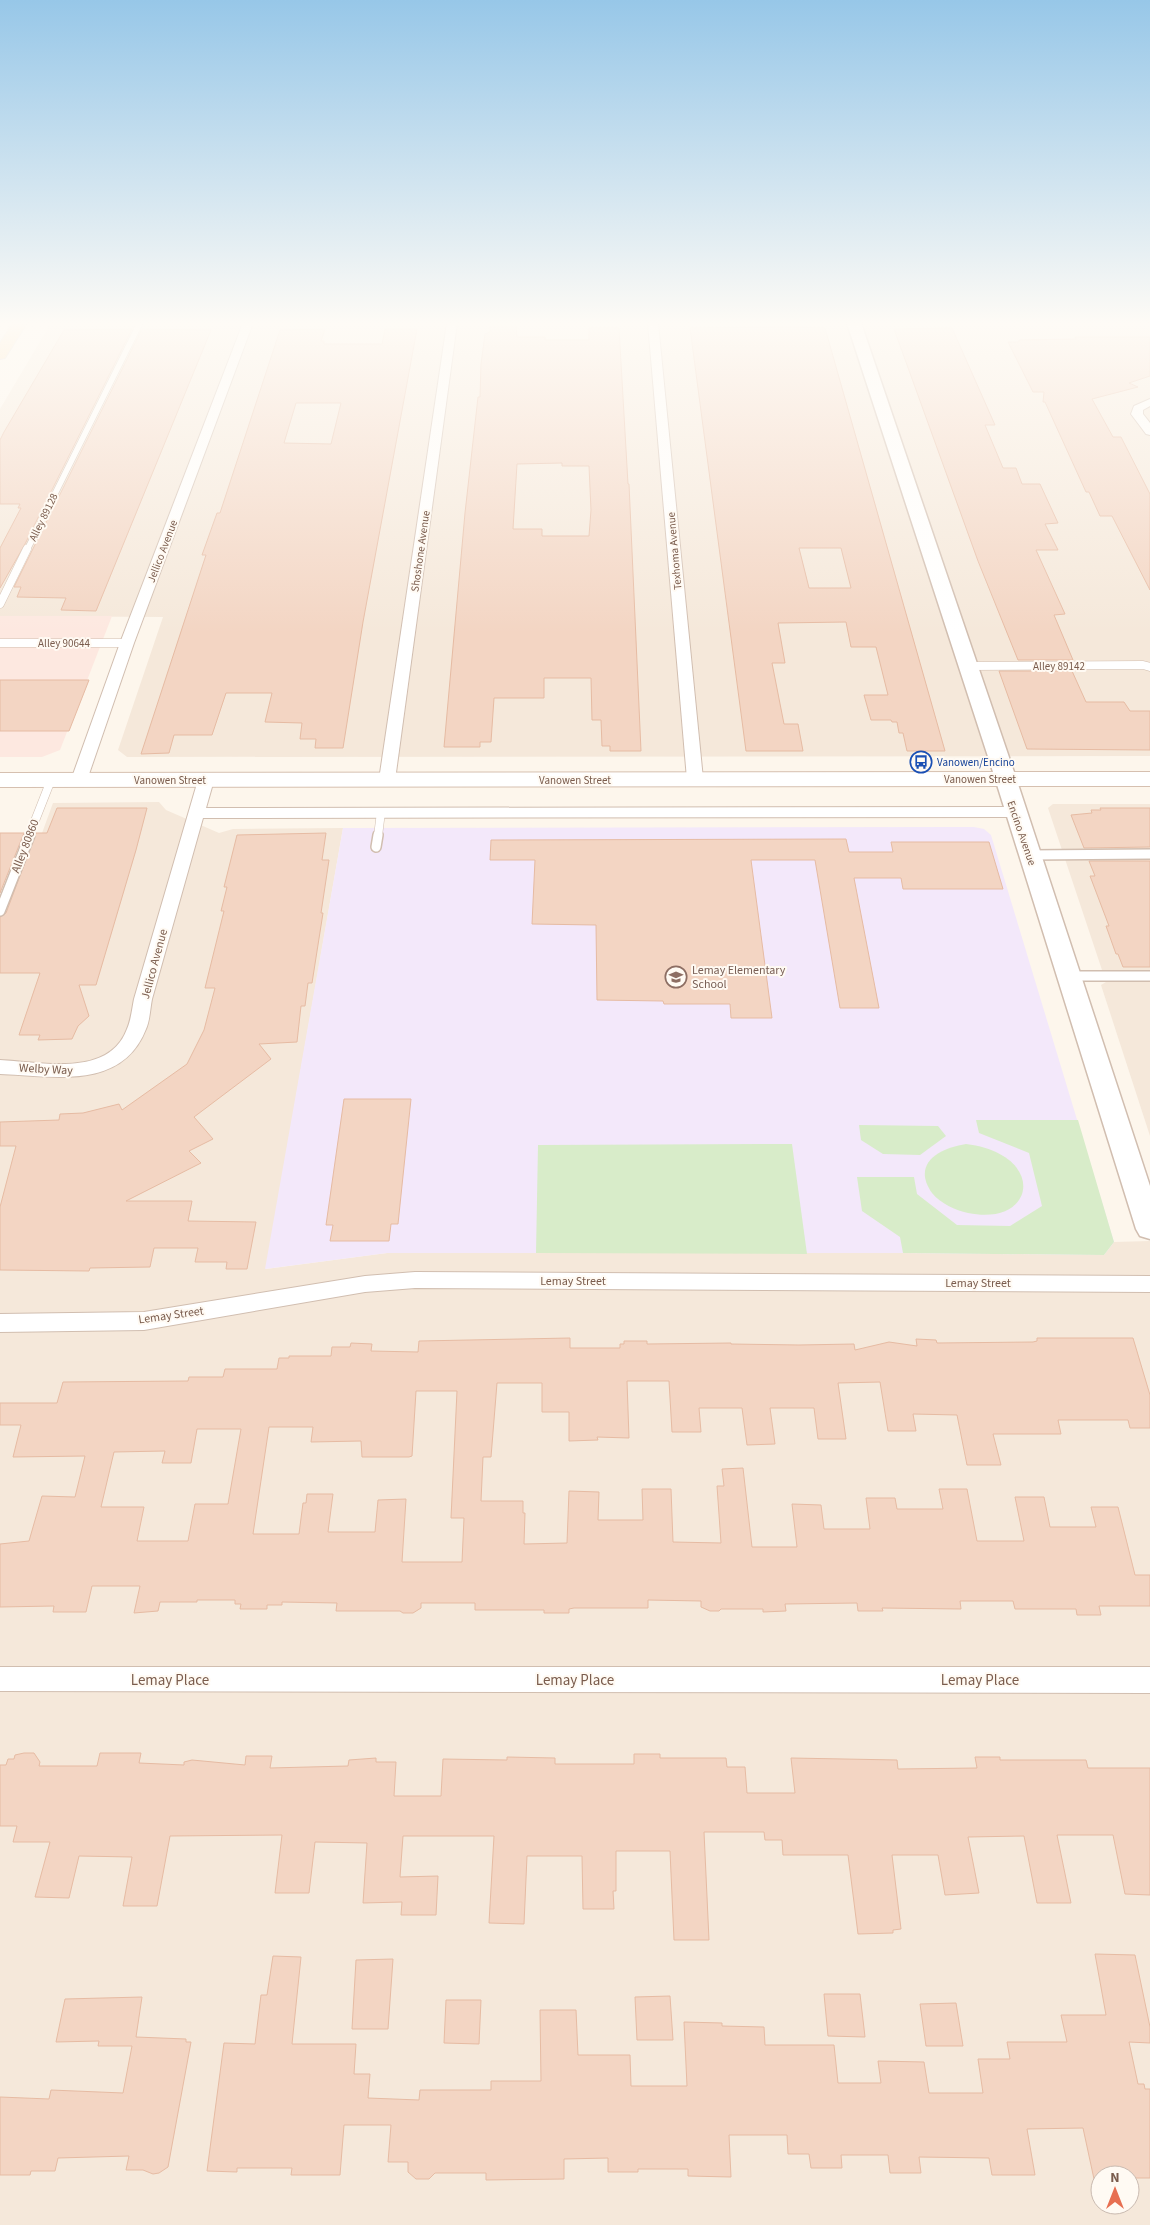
<svg xmlns="http://www.w3.org/2000/svg" width="1150" height="2225" font-family="'Source Sans 3',sans-serif">
	<style>
		.residential { fill: #f5e8da; fill-rule: evenodd }
		.commercial { fill: #fde8e0 }
		.education { fill: #f3e8fa }
		.green { fill: #d8ecc9 }
		.building { fill: #f3d5c3; stroke: #e6bba3; fill-rule: evenodd }
		.lines { fill: none; stroke-linecap: round; stroke-linejoin: round }
		.service-far2-casing { stroke: #d1beb0; stroke-width: 7 }
		.service-far1-casing { stroke: #d1beb0; stroke-width: 9 }
		.service-casing { stroke: #d1beb0; stroke-width: 12 }
		.minor-casing { stroke: #d1beb0; stroke-width: 2 }
		.tertiary-casing { stroke: #d1beb0; stroke-width: 3 }
		.secondary-casing { stroke: #d6c0b0; stroke-width: 2 }
		.primary-casing { stroke: #dad1cd; stroke-width: 2 }
		.service-far2 { stroke: #fff; stroke-width: 5.5 }
		.service-far1 { stroke: #fff; stroke-width: 8 }
		.service { stroke: #fff; stroke-width: 9 }
		.minor { fill: #fff; fill-rule: evenodd }
		.tertiary { fill: #fff; fill-rule: evenodd }
		.secondary { fill: #fff; fill-rule: evenodd }
		.primary { fill: #fbd9a5; fill-rule: evenodd }
		.labels { text-anchor: middle; stroke-width: 4; stroke-linejoin: round; paint-order: stroke }
		.far-street-label { font-size: 11px; fill: #7a5c4d; stroke: #fffaf3 }
		.far-transit-label { font-size: 11px; fill: #164399; stroke: #fffaf3; text-anchor: start }
		.street-label { font-size: 12px; fill: #7a5c4d; stroke: #fffaf3 }
		.education-label { font-size: 12px; fill: #785e54; stroke: #fffaf3; text-anchor: start }
		.near-street-label { font-size: 15px; fill: #7a5c4d; stroke: #fffaf3 }
	</style>
	<rect width="100%" height="100%" fill="#fdf6ec"/>
	<g class="residential">
		<polygon points="54,323 1150,323 1150,756 127,757 118,750 163,617 0,616 0,409 48,328"/>
		<path d="M159,802l7,8 53,23 14,-4 110,-1 -77,441 121,-16h516l201,2 10,-13 36,-1v984h-1150v-1277l53,-145zM1100,2175h30v30h-30z"/>
		<polygon points="1053,804 1150,804 1150,1136 1101,985 1106,982 1048,808"/>
	</g>
	<polygon class="commercial" points="0,616 112,616 60,750 42,757 0,757"/>
	<polygon class="education" points="974,827 984,829 991,835 1114,1242 1104,1255 903,1253 387,1253 265,1269 343,828"/>
	<g class="green">
		<polygon points="976,1120 1078,1120 1114,1242 1104,1255 903,1253 900,1237 862,1211 857,1177 914,1177 917,1194 957,1225 1010,1226 1042,1206 1029,1153 979,1133"/>
		<polygon points="859,1125 938,1126 946,1136 920,1155 883,1154 861,1140"/>
		<polygon points="792,1144 807,1254 536,1253 538,1145"/>
		<path d="M966,1144c81,10 71,83 2,69 -13,-3 -27,-9 -36,-20 -21,-30 8,-45 34,-49z"/>
	</g>
	<g class="building">
		<path d="M490,326h26l1,11h28v3h44v-12h30l9,156h1l12,267h-31v-5h-8l-1,-26h-9l-1,-42h-47v20h-50l-3,44h-11v5h-36l21,-234 13,-116h2l1,-33 4,-30 5,-2zM562,463v3h27l2,44 -2,26h-47v-7h-29l4,-65z"/>
		<path d="M792,327l33,1 120,423h-38l-4,-18h-4l-2,-11h-5l-1,-2h-20l-7,-25h24l-12,-48h-25l-5,-25 -68,1 7,40h-13l12,61h14l5,27h-57l-56,-423zM799,548h42l10,40h-42z"/>
		<polygon points="952,328 995,425 985,425 1003,468 1016,468 1022,484 1040,484 1058,523 1045,524 1058,550 1036,550 1065,614 1054,615 1073,660 1018,660 978,561 894,329"/>
		<polygon points="132,329 25,544 0,588 0,548 21,508 18,508 20,504 0,504 0,440 4,432 64,330"/>
		<polygon points="142,329 211,330 96,611 61,610 66,598 17,597 21,587 14,587"/>
		<path d="M325,329l-4,12h3v3h58l3,-15h32l-54,293 -20,126h-28l1,-9h-16l2,-16 -37,-1 7,-29h-46l-14,42h-38l-5,18 -28,1 65,-199h-4l15,-42h3l60,-183zM296,403h45l-10,41 -47,-1z"/>
		<polygon points="1075,337 1150,337 1150,376 1129,383 1138,387 1092,399 1113,437 1121,437 1150,494 1150,590 1112,516 1100,516 1089,492 1086,492 1045,402 1043,402 1044,392 1033,392 1008,342 1019,342 1019,340 1076,339"/>
		<polygon points="999,671 1072,671 1086,702 1124,702 1130,711 1150,711 1150,750 1027,749"/>
		<polygon points="0,680 89,680 69,731 0,731"/>
		<polygon points="57,808 147,808 136,850 96,985 79,985 89,1016 78,1026 72,1039 38,1040 40,1035 19,1035 40,973 0,973 0,917 6,913 36,833 47,833"/>
		<polygon points="1100,808 1150,808 1150,847 1084,848 1071,815 1092,813 1091,810 1101,810"/>
		<polygon points="0,833 24,833 0,893"/>
		<polygon points="326,833 322,860 329,860 321,913 323,913 312,983 308,983 305,1006 301,1006 297,1042 259,1044 271,1059 194,1117 213,1139 189,1151 201,1163 126,1201 192,1201 188,1221 256,1222 247,1269 226,1269 227,1262 195,1262 198,1248 154,1248 150,1267 90,1268 89,1271 0,1270 0,1207 16,1146 0,1146 0,1122 59,1120 60,1114 83,1113 119,1104 122,1110 187,1064 204,1030 215,988 205,988 224,911 221,911 227,887 224,887 237,835"/>
		<polygon points="846,839 849,852 893,852 891,842 989,842 1003,889 903,889 901,878 854,878 879,1008 840,1008 815,860 751,860 772,1018 731,1018 730,1004 664,1004 663,1001 597,1000 596,925 532,924 535,860 490,860 491,840"/>
		<polygon points="1089,861 1150,861 1150,967 1123,967 1118,954 1116,954 1106,926 1109,926 1090,876 1095,876"/>
		<polygon points="344,1099 411,1099 398,1224 391,1224 389,1241 330,1241 333,1225 326,1225"/>
		<path d="M570,1338v10h50v-4h4v-3h23v3l84,-1v1l68,1 55,-1 1,6 34,-8 28,4 -1,-7 20,1 1,3 96,-1 4,-1v-3h96l17,57v33h-20l-2,-8h-70l3,14h-68l8,31h-34l-10,-50 -44,-1 3,17h-28l-8,-49 -42,1 8,56h-28l-4,-31h-44l5,36 -28,1 -5,-37h-43l2,24h-29l-3,-51h-42l2,57 -32,-1 1,3 -29,1v-29h-27v-29h-45l-6,74h-8l-2,44h42v12h2l-1,31 43,-1 2,-52 30,1 -1,28h45l-1,-31h29l2,53 48,1 -4,-57h7l-2,-17 21,-1 9,79h45l-5,-43 29,1 3,24h46l-4,-31h29l2,11h46l-4,-20h28l10,52h47l-9,-44h29l6,30h46l-5,-20h27l17,68h15v31h-51l2,9h-24l-1,-6h-61l-2,-8h-53l1,8 -79,-1 1,3h-25l-1,-8 -72,1 1,7 -23,1v-3h-42l-2,2h-9l-9,-4v-6l-53,-1v8h-74l-5,1v4h-25v-3h-69v-7h-54v5l-8,5h-10l-3,-2h-64l1,-8 -55,-1v3h-15v4h-27l1,-5h-6v-4h-38v2h-37l-2,9 -24,2 6,-27h-48l-6,26h-33l1,-6 -54,1v-63l29,-3 13,-45 33,1 10,-41 -72,1 8,-32h-21v-22h57l6,-21 125,-1 1,-4h34l2,-8h52l2,-11h10v-2h42l1,-9h18l1,-4 21,1 -1,7 47,1 1,-11zM416,1391h41l-6,127h13l-2,44h-60l4,-63 -28,1 -3,32h-47l5,-38h-26l-1,9h-3l-4,31h-46l16,-107h44l-2,15 50,-1 1,16h47l3,-1zM197,1429h44l-13,75h-33l-7,37h-51l7,-34h-43l13,-55 51,-1 -3,12h29z"/>
		<polygon points="24,1753 34,1753 40,1762 39,1766 97,1766 100,1753 141,1753 139,1763 184,1765 184,1762 192,1760 245,1765 246,1756 272,1756 270,1768 348,1766 349,1760 376,1758 376,1762 396,1762 394,1796 441,1796 443,1759 507,1760 507,1757 555,1758 555,1764 634,1764 634,1754 660,1754 660,1758 726,1758 727,1767 745,1767 747,1793 795,1793 791,1758 897,1760 898,1769 977,1768 975,1757 1000,1757 1000,1760 1086,1760 1088,1768 1150,1768 1150,1895 1125,1894 1113,1835 1057,1835 1071,1903 1037,1903 1024,1836 968,1837 979,1893 945,1895 938,1855 892,1855 901,1929 893,1930 893,1933 858,1934 848,1855 783,1855 782,1840 765,1840 764,1832 704,1832 709,1940 674,1940 670,1851 616,1851 616,1891 613,1891 614,1909 583,1909 582,1856 527,1856 524,1924 489,1923 494,1836 403,1836 400,1877 438,1876 436,1915 401,1915 402,1902 363,1903 367,1843 315,1842 309,1893 275,1893 282,1835 170,1836 157,1906 123,1906 132,1857 79,1856 69,1898 35,1897 50,1842 13,1842 17,1826 0,1826 0,1765 6,1765 8,1759 14,1759 15,1755"/>
		<polygon points="1095,1954 1135,1955 1150,2027 1150,2043 1129,2042 1138,2084 1144,2084 1145,2089 1150,2089 1150,2178 1130,2178 1130,2175 1100,2175 1100,2179 1094,2179 1083,2128 1027,2129 1035,2175 992,2175 989,2158 919,2157 921,2173 890,2173 888,2155 841,2155 842,2168 811,2168 809,2154 788,2154 787,2135 729,2135 731,2177 688,2176 688,2169 638,2169 638,2172 608,2172 608,2158 564,2159 564,2179 486,2180 486,2173 435,2173 429,2179 416,2179 408,2172 408,2162 388,2162 391,2125 344,2125 340,2175 291,2175 292,2168 237,2168 237,2172 207,2171 224,2043 255,2044 261,1995 267,1995 273,1956 301,1957 292,2044 356,2044 354,2074 370,2074 368,2098 419,2100 420,2090 491,2090 491,2081 541,2081 540,2010 576,2010 578,2055 630,2055 631,2086 687,2086 684,2022 722,2023 722,2026 764,2027 765,2045 834,2045 838,2083 881,2083 878,2061 924,2062 929,2093 983,2093 978,2059 1010,2059 1007,2042 1067,2042 1061,2015 1106,2015"/>
		<polygon points="393,1959 388,2029 352,2029 356,1960"/>
		<polygon points="824,1994 860,1994 865,2037 828,2036"/>
		<polygon points="670,1996 673,2040 637,2040 635,1997"/>
		<polygon points="142,1997 136,2037 186,2039 186,2042 191,2042 168,2167 159,2173 153,2174 143,2170 126,2170 129,2156 58,2158 55,2171 31,2171 30,2175 0,2175 0,2097 49,2099 51,2090 123,2093 132,2046 98,2046 99,2041 56,2042 65,1999"/>
		<polygon points="446,2000 481,2000 479,2044 444,2043"/>
		<polygon points="956,2003 963,2046 926,2046 920,2004"/>
	</g>
	<g class="lines">
		<g class="service-far2-casing">
			<polyline id="service-far2" points="27,550 140,323"/>
		</g>
		<g class="service-far1-casing">
			<g id="service-far1">
				<polyline points="0,604 27,549"/>
				<polyline points="0,643 127,643"/>
				<polyline points="969,666 1143,665 1150,667"/>
				<polyline points="29,836 51,780"/>
				<polyline points="378,836 381,812"/>
			</g>
		</g>
		<g class="service-casing">
			<g id="service">
				<polyline points="376,847 378,835"/>
				<polyline points="1030,855 1150,854"/>
				<polyline points="0,911 30,835"/>
				<polyline points="1071,976 1150,976"/>
			</g>
		</g>
		<g class="minor-casing">
			<g id="minor">
				<polygon points="243,323 253,323 134,643 87,780 85,783 73,783 71,780 120,643"/>
				<polygon points="447,323 457,323 395,780 393,783 381,783 379,780"/>
				<polygon points="648,323 658,323 703,779 701,782 689,782 687,779"/>
				<polygon points="1150,399 1150,406 1143,410 1143,414 1150,423 1150,435 1146,434 1131,414 1134,406"/>
				<path d="M206,775l6,2 2,3 -8,28 809,-1 6,2 2,3 -2,3 -6,2 -812,1 -51,181c-2,10 -2,21 -6,30 -24,62 -93,47 -146,45v-14c41,2 109,18 127,-31 4,-9 5,-20 7,-30l64,-219 2,-3z"/>
				<polygon points="415,1272 1150,1276 1150,1292 415,1288 365,1292 144,1330 0,1332 0,1314 144,1312 365,1276"/>
				<polygon points="0,1667 1150,1667 1150,1693 0,1691"/>
			</g>
		</g>
		<g class="tertiary-casing">
			<polygon id="tertiary" points="847,323 861,323 1015,775 1150,1186 1150,1239 1140,1236 1136,1229 994,775"/>
		</g>
		<g class="secondary-casing">
			<polygon id="secondary" points="1150,772 1150,786 0,787 0,773"/>
		</g>
		<g class="primary-casing">
			<polygon id="primary" points="13,323 27,323 5,358 0,359 0,343"/>
		</g>
		<use href="#service-far2" class="service-far2"/>
		<use href="#service-far1" class="service-far1"/>
		<use href="#service" class="service"/>
		<use href="#minor" class="minor"/>
		<use href="#tertiary" class="tertiary"/>
		<use href="#secondary" class="secondary"/>
		<use href="#primary" class="primary"/>
	</g>
	<linearGradient id="sky" x2="0" y2="1"><stop stop-color="#97c7e8"/><stop offset="0.51" stop-color="#fefbf6"/><stop offset="1" stop-color="#fefbf6" stop-opacity="0"/></linearGradient>
	<rect width="1150" height="634" fill="url(#sky)"/>
	<defs>
		<g id="bus-ring" transform="scale(1.125)"><circle r="9.5" fill="#fffaf3" stroke="#1a4fb4" stroke-width="1.5"/><path d="M-5-6H5V4H4V6H2V4H-2V6H-4V4H-5ZM-3.5-4V0h7V-4ZM-3.5 1.2v1.5H-2V1.2ZM2 1.2v1.5H3.5V1.2Z" fill="#1a4fb4"/></g>
		<g id="school-ring" transform="scale(1.125)"><circle r="9.5" fill="#fffaf3" stroke="#8d6e63" stroke-width="1.5"/><path d="M0-5L7-2L0 1L-7-2ZM-4 1L0 2.5L4 1V4Q0 6-4 4Z" fill="#8d6e63"/></g>
	</defs>
	<g fill-rule="evenodd">
		<use href="#bus-ring" x="921" y="762"/>
		<use href="#school-ring" x="676" y="977"/>
	</g>
	<g class="labels">
		<g class="far-street-label">
			<text transform="translate(43 517) rotate(-64)" y="4">Alley 89128</text>
			<text transform="translate(162 551) rotate(-69)" y="4">Jellico Avenue</text>
			<text transform="translate(420 551) rotate(-82)" y="4">Shoshone Avenue</text>
			<text transform="translate(674 551) rotate(-95)" y="4">Texhoma Avenue</text>
			<text x="64" y="647">Alley 90644</text>
			<text x="1059" y="670">Alley 89142</text>
			<text x="980" y="783">Vanowen Street</text>
			<text x="170" y="784">Vanowen Street</text>
			<text x="575" y="784">Vanowen Street</text>
			<text transform="translate(1022 833) rotate(71)" y="4">Encino Avenue</text>
		</g>
		<g class="far-transit-label">
			<text x="937" y="766">Vanowen/Encino</text>
		</g>
		<g class="street-label">
			<text transform="translate(25 846) rotate(-69)" y="4">Alley 80860</text>
			<text transform="translate(154 964) rotate(-75)" y="4">Jellico Avenue</text>
			<text transform="translate(46 1069) rotate(3)" y="4">Welby Way</text>
			<text x="573" y="1285">Lemay Street</text>
			<text x="978" y="1287">Lemay Street</text>
			<text transform="translate(171 1315) rotate(-8)" y="4">Lemay Street</text>
		</g>
		<g class="education-label">
			<text x="692" y="974">Lemay Elementary<tspan x="692" dy="14">School</tspan></text>
		</g>
		<g class="near-street-label">
			<text x="170" y="1685">Lemay Place</text>
			<text x="575" y="1685">Lemay Place</text>
			<text x="980" y="1685">Lemay Place</text>
		</g>
	</g>
	<g transform="translate(1115 2190)"><circle r="24" fill="#fffaf3" stroke="#cabbb1"/>
	<path d="M0-4L9 19L0 12L-9 19Z" fill="#e76f51"/>
	<text y="-8" font-size="14" font-weight="bold" text-anchor="middle" fill="#7a5c4d">N</text>
	</g>
</svg>
